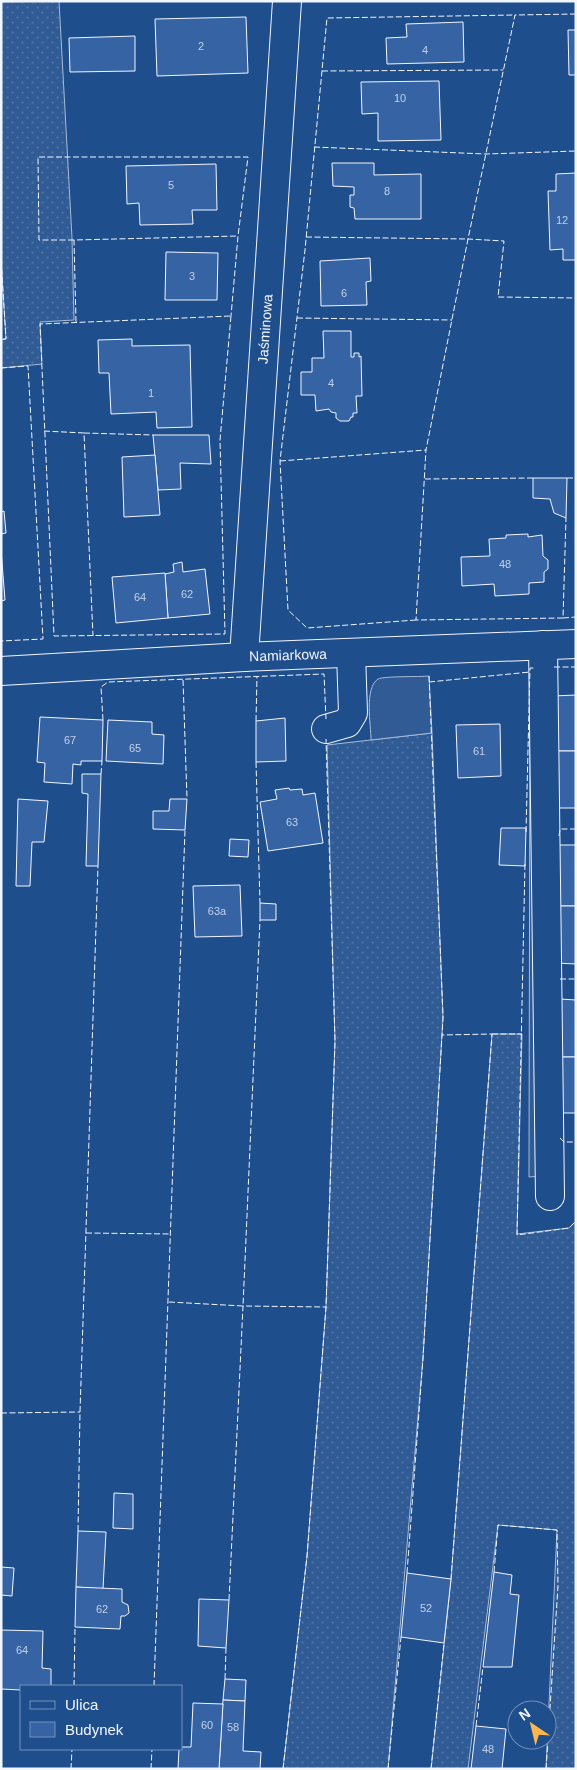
<svg xmlns="http://www.w3.org/2000/svg" width="577" height="1770" font-family="Arial,sans-serif">
	<style>
		.grass { fill: url(#grass-dots); stroke: #a8bbd7 }
		.pitch { fill: #305b95; stroke: #a8bbd7 }
		.building { fill: #3563a3; stroke: #f2f6ff }
		.lines { fill: none; stroke-linecap: round; stroke-linejoin: round }
		.minor-casing { stroke: #f2f6ff; stroke-width: 30 }
		.minor { stroke: #1f4e8c; stroke-width: 28 }
		.fence { stroke: #f2f6ff; stroke-width: 1; stroke-dasharray: 6 2.5; stroke-linecap: butt }
		.labels { text-anchor: middle; stroke-width: 4; stroke-linejoin: round; paint-order: stroke }
		.number-label { font-size: 11px; fill: #c3d1e8 }
		.street-label { font-size: 14px; fill: #f2f6ff; stroke: #1f4e8c }
	</style>
	<defs>
		<pattern id="grass-dots" width="8" height="8" patternUnits="userSpaceOnUse" patternTransform="scale(1.25)"><rect width="8" height="8" fill="#305b95"/><path d="M2 2h.1M6 6h.1" fill="none" stroke="#4e73a5" stroke-width="1.8" stroke-linecap="round"/></pattern>
	</defs>
	<rect width="100%" height="100%" fill="#1f4e8c"/>
	<g class="grass">
		<polygon points="59,1 72,238 74,320 40,322 42,364 1,368 1,340 6,339 1,261 1,2"/>
		<polygon points="432,733 443,1017 423,1358 388,1769 283,1769 307,1556 326,1307 335,1041 327,745"/>
		<polygon points="492,1034 522,1034 517,1234 569,1228 576,1221 576,1769 546,1769 557,1530 498,1525 468,1769 431,1769 451,1579"/>
	</g>
	<g class="pitch">
		<path d="M429,676l3,57 -61,7c0,-15 -7,-52 7,-61 6,-3 41,-2 51,-3z"/>
		<polygon points="540,682 541,1176 529,1177 530,683"/>
	</g>
	<g class="building">
		<polygon points="246,17 248,73 157,76 155,19"/>
		<polygon points="463,22 464,62 387,64 386,38 407,37 406,24"/>
		<polygon points="568,30 576,30 576,75 569,75"/>
		<polygon points="135,36 135,71 70,72 69,38"/>
		<polygon points="439,81 441,140 378,141 378,113 362,114 361,82"/>
		<polygon points="332,163 374,163 374,175 421,174 421,219 355,219 354,208 350,207 350,195 354,195 354,187 333,186"/>
		<polygon points="216,164 217,210 192,210 193,224 140,225 139,203 127,204 126,166"/>
		<polygon points="576,173 576,260 563,260 563,249 550,250 548,191 556,191 556,174"/>
		<polygon points="166,252 218,253 217,300 165,300"/>
		<polygon points="370,258 371,281 366,282 367,305 321,306 320,261"/>
		<polygon points="323,331 351,331 351,357 354,357 354,353 359,353 359,357 361,356 362,396 356,396 357,413 353,413 353,417 351,417 349,421 340,421 336,418 336,413 331,412 329,409 316,411 315,395 301,395 301,372 312,372 312,358 324,358"/>
		<polygon points="132,339 132,346 190,345 192,427 157,428 156,412 111,414 109,373 99,373 98,340"/>
		<polygon points="153,435 209,435 211,464 180,463 181,489 158,490"/>
		<polygon points="155,455 160,515 124,517 122,457"/>
		<polygon points="533,478 567,478 566,518 554,513 550,499 533,498"/>
		<polygon points="4,511 6,533 1,534 1,512"/>
		<polygon points="528,534 528,537 542,535 543,556 548,560 548,569 544,572 544,582 529,583 529,594 495,596 494,584 462,586 461,557 490,556 489,539 506,538 506,535"/>
		<polygon points="1,550 5,600 1,601"/>
		<polygon points="182,562 183,572 205,569 210,614 168,618 165,574 174,572 173,564"/>
		<polygon points="165,573 168,618 116,623 112,577"/>
		<polygon points="576,695 576,751 555,751 553,696"/>
		<polygon points="40,717 103,720 102,761 81,761 81,765 73,764 72,784 44,782 45,763 37,762"/>
		<polygon points="285,718 286,761 256,762 256,721"/>
		<polygon points="108,720 152,722 152,734 164,735 163,764 106,761"/>
		<polygon points="500,724 501,776 458,778 456,725"/>
		<rect x="555" y="751" width="21" height="57"/>
		<polygon points="82,774 101,774 98,866 86,866 88,794 82,793"/>
		<polygon points="289,788 290,790 302,789 303,795 315,793 323,843 268,851 260,802 277,799 275,790"/>
		<polygon points="18,799 48,801 44,842 32,842 30,886 16,886"/>
		<polygon points="170,799 187,799 185,830 153,829 153,811 169,811"/>
		<polygon points="501,828 526,828 525,866 499,865"/>
		<polygon points="230,839 249,840 248,857 229,856"/>
		<polygon points="557,845 576,845 576,906 556,906"/>
		<polygon points="240,885 242,936 195,937 193,886"/>
		<polygon points="260,903 276,904 276,920 260,920"/>
		<polygon points="556,906 576,906 576,964 555,963"/>
		<polygon points="560,999 576,1000 576,1057 555,1057"/>
		<polygon points="555,1057 576,1057 576,1113 554,1113"/>
		<polygon points="114,1493 133,1494 133,1529 113,1528"/>
		<polygon points="78,1531 106,1532 103,1589 76,1587"/>
		<polygon points="1,1567 14,1568 12,1596 1,1595"/>
		<polygon points="494,1572 512,1575 510,1594 519,1595 512,1667 483,1667"/>
		<polygon points="407,1573 451,1579 444,1643 401,1637"/>
		<polygon points="76,1587 122,1589 122,1602 128,1605 129,1613 125,1616 121,1616 120,1629 75,1627"/>
		<polygon points="199,1599 229,1600 226,1648 198,1646"/>
		<polygon points="1,1630 43,1631 42,1668 51,1669 51,1686 21,1686 21,1690 1,1689"/>
		<polygon points="225,1679 246,1680 245,1701 223,1700"/>
		<polygon points="223,1700 245,1701 243,1751 261,1752 260,1769 219,1769"/>
		<polygon points="193,1703 223,1704 219,1769 178,1769 179,1749 181,1749 181,1747 191,1747"/>
		<polygon points="476,1726 506,1729 502,1769 471,1769"/>
	</g>
	<g class="lines">
		<g class="minor-casing">
			<g id="minor">
				<polyline points="543,645 550,1196"/>
				<polyline points="244,657 287,1"/>
				<polyline points="1,671 244,657 576,644"/>
				<polyline points="326,729 347,723 353,713 351,653"/>
			</g>
		</g>
		<use href="#minor" class="minor"/>
		<g class="fence">
			<polyline points="576,14 515,15 468,239 504,241 498,297 576,298"/>
			<polyline points="322,71 503,70"/>
			<polyline points="314,147 486,154 576,151"/>
			<polyline points="306,237 468,239 426,450 416,620 563,618 566,518"/>
			<polyline points="74,240 39,240 38,157 248,157 238,236"/>
			<polyline points="1,260 6,339 1,339"/>
			<polygon points="231,316 220,440 225,634 54,636 40,324"/>
			<polyline points="297,318 452,320"/>
			<polyline points="76,322 74,240 238,236 231,316"/>
			<polyline points="1,368 28,366 43,639 1,641"/>
			<polyline points="44,431 84,433 93,636"/>
			<polyline points="84,433 153,435"/>
			<polyline points="280,461 426,450"/>
			<polyline points="567,478 576,478"/>
			<polyline points="425,479 533,478"/>
			<polyline points="563,618 576,617"/>
			<polyline points="416,620 307,628 288,610 280,461 305,250 327,18 515,15"/>
			<polyline points="554,667 576,667"/>
			<polyline points="429,676 443,1017 442,1035"/>
			<polyline points="183,680 187,799"/>
			<polyline points="429,682 530,672"/>
			<polyline points="103,720 101,687 108,682 324,674 326,719"/>
			<polyline points="256,721 257,676"/>
			<polyline points="256,762 260,903"/>
			<polyline points="101,774 102,761"/>
			<polyline points="526,832 530,668 534,668"/>
			<polyline points="559,836 560,829 576,829"/>
			<polyline points="525,864 517,1235 569,1228 576,1221"/>
			<polyline points="560,979 576,979"/>
			<polyline points="492,1034 522,1034"/>
			<polyline points="560,1138 564,1142 576,1142"/>
			<polyline points="86,1233 171,1234"/>
			<polyline points="169,1302 243,1306 260,920"/>
			<polyline points="1,1413 80,1412"/>
			<polyline points="78,1531 80,1412 98,866"/>
			<polyline points="494,1572 498,1525 557,1530 558,1586 546,1769"/>
			<polyline points="407,1573 423,1358 442,1035 492,1034 451,1579"/>
			<polyline points="229,1600 243,1306 326,1307"/>
			<polyline points="225,1679 226,1648"/>
			<polyline points="74,1686 75,1627"/>
			<polyline points="154,1686 185,830"/>
			<polyline points="476,1726 483,1667"/>
			<polyline points="71,1769 72,1749"/>
			<polyline points="151,1769 152,1749"/>
			<polyline points="283,1769 307,1556 326,1307 335,1041 326,739"/>
			<polyline points="388,1769 401,1637"/>
			<polyline points="431,1769 444,1643"/>
		</g>
	</g>
	<g class="labels">
		<g class="number-label">
			<text x="201" y="50">2</text>
			<text x="425" y="54">4</text>
			<text x="400" y="102">10</text>
			<text x="171" y="189">5</text>
			<text x="387" y="195">8</text>
			<text x="562" y="224">12</text>
			<text x="192" y="280">3</text>
			<text x="344" y="297">6</text>
			<text x="331" y="387">4</text>
			<text x="151" y="397">1</text>
			<text x="505" y="568">48</text>
			<text x="187" y="598">62</text>
			<text x="140" y="601">64</text>
			<text x="70" y="744">67</text>
			<text x="135" y="752">65</text>
			<text x="479" y="755">61</text>
			<text x="292" y="826">63</text>
			<text x="217" y="915">63a</text>
			<text x="426" y="1612">52</text>
			<text x="102" y="1613">62</text>
			<text x="22" y="1654">64</text>
			<text x="207" y="1729">60</text>
			<text x="233" y="1731">58</text>
			<text x="488" y="1753">48</text>
		</g>
		<g class="street-label">
			<text transform="translate(265 329) rotate(-86)" y="5">Jaśminowa</text>
			<text transform="translate(288 655) rotate(-2)" y="5">Namiarkowa</text>
		</g>
	</g>
	<rect width="577" height="1770" fill="none" stroke="#f2f6ff" stroke-width="5"/>
	<rect x="20" y="1685" width="162" height="65" fill="#1f4e8c" stroke="#7391ba"/>
	<rect x="30" y="1701" width="25" height="8" fill="#1f4e8c" stroke="#7391ba"/>
	<text x="65" y="1710" font-size="15" fill="#f2f6ff">Ulica</text>
	<rect x="30" y="1722" width="25" height="15" fill="#3563a3" stroke="#7391ba"/>
	<text x="65" y="1735" font-size="15" fill="#f2f6ff">Budynek</text>
	<g transform="translate(532 1725) rotate(325)"><circle r="24" fill="#1f4e8c" stroke="#7391ba"/>
	<path d="M0-4L9 19L0 12L-9 19Z" fill="#ffb74d"/>
	<text y="-8" font-size="14" font-weight="bold" text-anchor="middle" fill="#f2f6ff">N</text>
	</g>
</svg>
